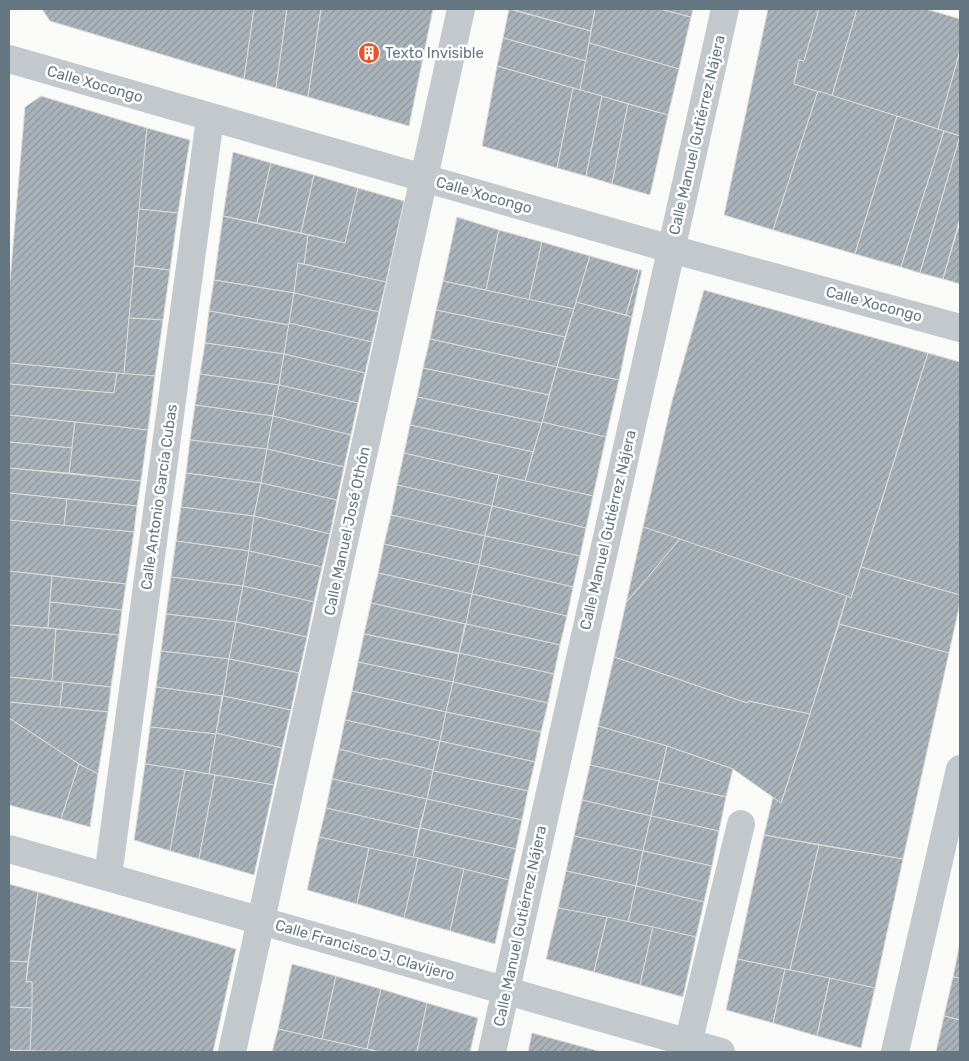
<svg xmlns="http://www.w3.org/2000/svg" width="969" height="1061" font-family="Rubik,sans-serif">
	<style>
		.building { fill: url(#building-hatch); stroke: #dcdcda }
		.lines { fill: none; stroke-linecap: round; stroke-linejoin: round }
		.minor { stroke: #c3c8cc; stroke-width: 28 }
		.labels { text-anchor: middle; stroke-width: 5; stroke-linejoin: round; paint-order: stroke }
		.poi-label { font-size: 15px; fill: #657683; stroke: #fff; text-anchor: start }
		.street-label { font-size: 15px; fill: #657683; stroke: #fff }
	</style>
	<defs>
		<pattern id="building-hatch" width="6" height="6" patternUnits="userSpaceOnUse" patternTransform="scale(1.25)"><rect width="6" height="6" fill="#aab3b9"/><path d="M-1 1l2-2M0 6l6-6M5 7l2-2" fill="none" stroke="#8e969c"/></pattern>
	</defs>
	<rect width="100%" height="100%" fill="#fafaf8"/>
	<g class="building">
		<polygon points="42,9 254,9 244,79 50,21"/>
		<polygon points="254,9 287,9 276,88 244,79"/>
		<polygon points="287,9 321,9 308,97 276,88"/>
		<polygon points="321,9 433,9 409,126 308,97"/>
		<polygon points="509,9 591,31 586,61 503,38"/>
		<polygon points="511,9 595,9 591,31"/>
		<polygon points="595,9 660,9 691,17 679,69 589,43"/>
		<polygon points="660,9 693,9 691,17"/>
		<polygon points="768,9 819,9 804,61 799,60 794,84 818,91 773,230 724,215"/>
		<polygon points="819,9 857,9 832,96 794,84 799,60 804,61"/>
		<polygon points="857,9 926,9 960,19 960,51 938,129 832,96"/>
		<polygon points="503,38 586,61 580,90 497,66"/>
		<polygon points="589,43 679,69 668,115 580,90"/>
		<polygon points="960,51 960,136 938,129"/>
		<polygon points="497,66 573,88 557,168 482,146"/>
		<polygon points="573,88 602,96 586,176 557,168"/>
		<polygon points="818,91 897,116 855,254 773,230"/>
		<polygon points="41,96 147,128 124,374 9,363 9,292 25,107"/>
		<polygon points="602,96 628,104 612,184 586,176"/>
		<polygon points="628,104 668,115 650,195 612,184"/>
		<polygon points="897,116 944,131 901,267 855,254"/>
		<polygon points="147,128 190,140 178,213 139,209"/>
		<polygon points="944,131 960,136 920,273 901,267"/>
		<polygon points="960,136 960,218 943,279 920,273"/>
		<polygon points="233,152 271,163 257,223 223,216"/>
		<polygon points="271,163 314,175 301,233 257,223"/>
		<polygon points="314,175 358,188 345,243 301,233"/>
		<polygon points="358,188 404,201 386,282 304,264 308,235 345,243"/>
		<polygon points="139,209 178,213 170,270 134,266"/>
		<polygon points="223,216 308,235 304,264 298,263 294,293 214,280"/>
		<polygon points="457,217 499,230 486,290 443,281"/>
		<polygon points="958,228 960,229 960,284 943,279"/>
		<polygon points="499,230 542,242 529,300 486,290"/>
		<polygon points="542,242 590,256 574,309 529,300"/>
		<polygon points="590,256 639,270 626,315 576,302"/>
		<polygon points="298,263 386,282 379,312 294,293"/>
		<polygon points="134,266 170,270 163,320 129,318"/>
		<polygon points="639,270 642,270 632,317 626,315"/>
		<polygon points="214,280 294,293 289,325 209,311"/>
		<polygon points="443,281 574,309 565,337 436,310"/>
		<polygon points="704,290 928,353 851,598 643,527 672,401"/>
		<polygon points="294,293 379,312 372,342 289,323"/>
		<polygon points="576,302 632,317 619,380 557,367"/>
		<polygon points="436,310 565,337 557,367 430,339"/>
		<polygon points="209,311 289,325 284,354 205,343"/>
		<polygon points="129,318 163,320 155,376 124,374"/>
		<polygon points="289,323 372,342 365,373 284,354"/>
		<polygon points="430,339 557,367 549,395 423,368"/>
		<polygon points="205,343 284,354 279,385 200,374"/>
		<polygon points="928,353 960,362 960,595 861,567"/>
		<polygon points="284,354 365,373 358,403 279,385"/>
		<polygon points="9,363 117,373 114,393 9,384"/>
		<polygon points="557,367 619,380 606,437 542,422"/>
		<polygon points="423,368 549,395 542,423 417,397"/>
		<polygon points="117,373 155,376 148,430 9,415 9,384 114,393"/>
		<polygon points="200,374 279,385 273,416 195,405"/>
		<polygon points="279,385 358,403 351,435 273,416"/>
		<polygon points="417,397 542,423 533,452 410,425"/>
		<polygon points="195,405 273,416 267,449 190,440"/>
		<polygon points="9,415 75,422 72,448 9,442"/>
		<polygon points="273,416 351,435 344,467 267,449"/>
		<polygon points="75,422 148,430 141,481 69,473"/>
		<polygon points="542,422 606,437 593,496 525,481"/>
		<polygon points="410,425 533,452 525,481 404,453"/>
		<polygon points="190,440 267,449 261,483 186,473"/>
		<polygon points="9,442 72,448 69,473 9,468"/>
		<polygon points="267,449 344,467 337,500 261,483"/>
		<polygon points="404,453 499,475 492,506 397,485"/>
		<polygon points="9,468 141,481 137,506 9,493"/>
		<polygon points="186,473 261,483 254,516 181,507"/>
		<polygon points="499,475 593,496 586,528 492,506"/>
		<polygon points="261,483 337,500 330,534 254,516"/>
		<polygon points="397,485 492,506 485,536 391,515"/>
		<polygon points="9,493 67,499 64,526 9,520"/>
		<polygon points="67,499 137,506 134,532 64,526"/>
		<polygon points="492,506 586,528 580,556 485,536"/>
		<polygon points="181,507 254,516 249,551 176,541"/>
		<polygon points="391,515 485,536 479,565 384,544"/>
		<polygon points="254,516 330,534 322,567 249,551"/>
		<polygon points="9,520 134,532 126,584 9,571"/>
		<polygon points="643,527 680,539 626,603"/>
		<polygon points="485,536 580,556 573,587 479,565"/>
		<polygon points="680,539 847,596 810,714 748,701 747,703 614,657 626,603"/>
		<polygon points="176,541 249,551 243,586 171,577"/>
		<polygon points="384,544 479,565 472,594 378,573"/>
		<polygon points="249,551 322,567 314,602 243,586"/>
		<polygon points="479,565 573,587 567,616 472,594"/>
		<polygon points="861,567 960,595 960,603 949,653 839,624 847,596 851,598"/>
		<polygon points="9,571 52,576 48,628 9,625"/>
		<polygon points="378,573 472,594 466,624 371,603"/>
		<polygon points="52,576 126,584 122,610 50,602"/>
		<polygon points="171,577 243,586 236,622 166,614"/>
		<polygon points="243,586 314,602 307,637 236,622"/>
		<polygon points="472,594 567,616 560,645 466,624"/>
		<polygon points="50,602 122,610 119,635 48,628"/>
		<polygon points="371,603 465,624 459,653 364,634"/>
		<polygon points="166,614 236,622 229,659 161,651"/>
		<polygon points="236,622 307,637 299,673 229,659"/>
		<polygon points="466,624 560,645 554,674 459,653"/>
		<polygon points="839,624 949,653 903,859 764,835 773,797 781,803"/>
		<polygon points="9,625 56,629 52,681 9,677"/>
		<polygon points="56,629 119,635 111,687 52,681"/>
		<polygon points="364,634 459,654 453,682 358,662"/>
		<polygon points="161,651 229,659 223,696 156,687"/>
		<polygon points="459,653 554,674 548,703 453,682"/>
		<polygon points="614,657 747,703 748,701 810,714 781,803 733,769 667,746 598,726"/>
		<polygon points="229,659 299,673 291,710 223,696"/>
		<polygon points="358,662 453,682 446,712 352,691"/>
		<polygon points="9,677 63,682 60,707 9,702"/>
		<polygon points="63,682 111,687 108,712 60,707"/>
		<polygon points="453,682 548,703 541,732 446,712"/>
		<polygon points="156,687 222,696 216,734 150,727"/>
		<polygon points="352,691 446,712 440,741 345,720"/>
		<polygon points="223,696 291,710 282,748 216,733"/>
		<polygon points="9,702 108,712 98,774 79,764 9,718"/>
		<polygon points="446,712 541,732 535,762 440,741"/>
		<polygon points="9,718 79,764 61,819 9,805"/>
		<polygon points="345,720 440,741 433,770 382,758 382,760 339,749"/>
		<polygon points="598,726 667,746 659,781 590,765"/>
		<polygon points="150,727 216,734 209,774 145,764"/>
		<polygon points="216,733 282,748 274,785 209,774"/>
		<polygon points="440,741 535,762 528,791 433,771"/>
		<polygon points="667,746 733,769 726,797 659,782"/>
		<polygon points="339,749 382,760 382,758 433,770 427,799 332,779"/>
		<polygon points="79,764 98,774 90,827 61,819"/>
		<polygon points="145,764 185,770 170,851 134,840"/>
		<polygon points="590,765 659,781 651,816 582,800"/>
		<polygon points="185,770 215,775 199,859 170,851"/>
		<polygon points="433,771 528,791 522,820 427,799"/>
		<polygon points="215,775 274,785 254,875 199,859"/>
		<polygon points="332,779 427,799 419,829 326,808"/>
		<polygon points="659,782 726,797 719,831 651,816"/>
		<polygon points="427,799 522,820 516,849 420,828"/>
		<polygon points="582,800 651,816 643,851 574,836"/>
		<polygon points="326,808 419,829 413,858 319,837"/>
		<polygon points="651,816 719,831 712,866 643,851"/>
		<polygon points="420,828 516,849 509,880 418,858 413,858"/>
		<polygon points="764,835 819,845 790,970 737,959"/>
		<polygon points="574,836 643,851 636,886 566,871"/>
		<polygon points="319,837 369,848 357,904 307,890"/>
		<polygon points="819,845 903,859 875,988 790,970"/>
		<polygon points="369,848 418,858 404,918 357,904"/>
		<polygon points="643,851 712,866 704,902 636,886"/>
		<polygon points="418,858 464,869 450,931 404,918"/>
		<polygon points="464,869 509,880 495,944 450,931"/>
		<polygon points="566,871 636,886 628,922 558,908"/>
		<polygon points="9,884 38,892 28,962 9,961"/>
		<polygon points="636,886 704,902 696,937 628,922"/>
		<polygon points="38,892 236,949 213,1052 30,1051 32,982 26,982"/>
		<polygon points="558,908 607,917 594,972 546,959"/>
		<polygon points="607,917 653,927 640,985 594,972"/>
		<polygon points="653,927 696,937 683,997 640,985"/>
		<polygon points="960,942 960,978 953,977"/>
		<polygon points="737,959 785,969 773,1023 726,1010"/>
		<polygon points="9,961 28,962 26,982 32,982 32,1008 9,1007"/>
		<polygon points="292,964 336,976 322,1039 278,1029"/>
		<polygon points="785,969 830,978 817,1036 773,1023"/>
		<polygon points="336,976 381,989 367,1049 322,1039"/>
		<polygon points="953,977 960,978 960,1020 944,1016"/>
		<polygon points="830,978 875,988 861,1048 817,1036"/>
		<polygon points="381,989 427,1003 417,1052 381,1052 367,1049"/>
		<polygon points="427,1003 478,1018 470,1052 417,1052"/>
		<polygon points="9,1007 32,1008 30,1051 9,1050"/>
		<polygon points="944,1016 960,1020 960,1052 936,1052"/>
		<polygon points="278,1029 371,1050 371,1052 272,1052"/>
		<polygon points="532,1033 602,1052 528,1052"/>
		<polygon points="9,1050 30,1051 83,1052 9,1052"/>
	</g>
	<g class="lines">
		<g class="minor">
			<polyline points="9,59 671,249 960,328"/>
			<polyline points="9,849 721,1052"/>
			<polyline points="108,876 210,118"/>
			<polyline points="232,1052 461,9"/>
			<polyline points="492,1052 725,9"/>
			<polyline points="686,1052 741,824"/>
			<polyline points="895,1052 960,769"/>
		</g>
	</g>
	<defs>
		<g id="building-disc" transform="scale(1.125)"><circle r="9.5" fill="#e4572e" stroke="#fff"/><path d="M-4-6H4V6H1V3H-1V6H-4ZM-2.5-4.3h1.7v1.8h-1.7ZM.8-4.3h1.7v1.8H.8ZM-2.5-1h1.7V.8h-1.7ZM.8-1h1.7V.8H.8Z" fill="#fff"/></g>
	</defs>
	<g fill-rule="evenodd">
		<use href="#building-disc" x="369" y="53"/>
	</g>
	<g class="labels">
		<g class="poi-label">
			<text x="385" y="58">Texto Invisible</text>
		</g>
		<g class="street-label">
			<text transform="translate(95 84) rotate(16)" y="5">Calle Xocongo</text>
			<text transform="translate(697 135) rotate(-77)" y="5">Calle Manuel Gutiérrez Nájera</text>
			<text transform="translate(484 195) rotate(16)" y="5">Calle Xocongo</text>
			<text transform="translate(874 304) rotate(15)" y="5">Calle Xocongo</text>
			<text transform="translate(159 497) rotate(-82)" y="5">Calle Antonio García Cubas</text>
			<text transform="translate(608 530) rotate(-77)" y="5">Calle Manuel Gutiérrez Nájera</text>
			<text transform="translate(347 531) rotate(-78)" y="5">Calle Manuel José Othón</text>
			<text transform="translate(520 926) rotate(-78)" y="5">Calle Manuel Gutiérrez Nájera</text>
			<text transform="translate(365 950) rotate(16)" y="5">Calle Francisco J. Clavijero</text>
		</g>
	</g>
	<rect width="969" height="1061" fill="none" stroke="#657683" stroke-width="20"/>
</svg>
